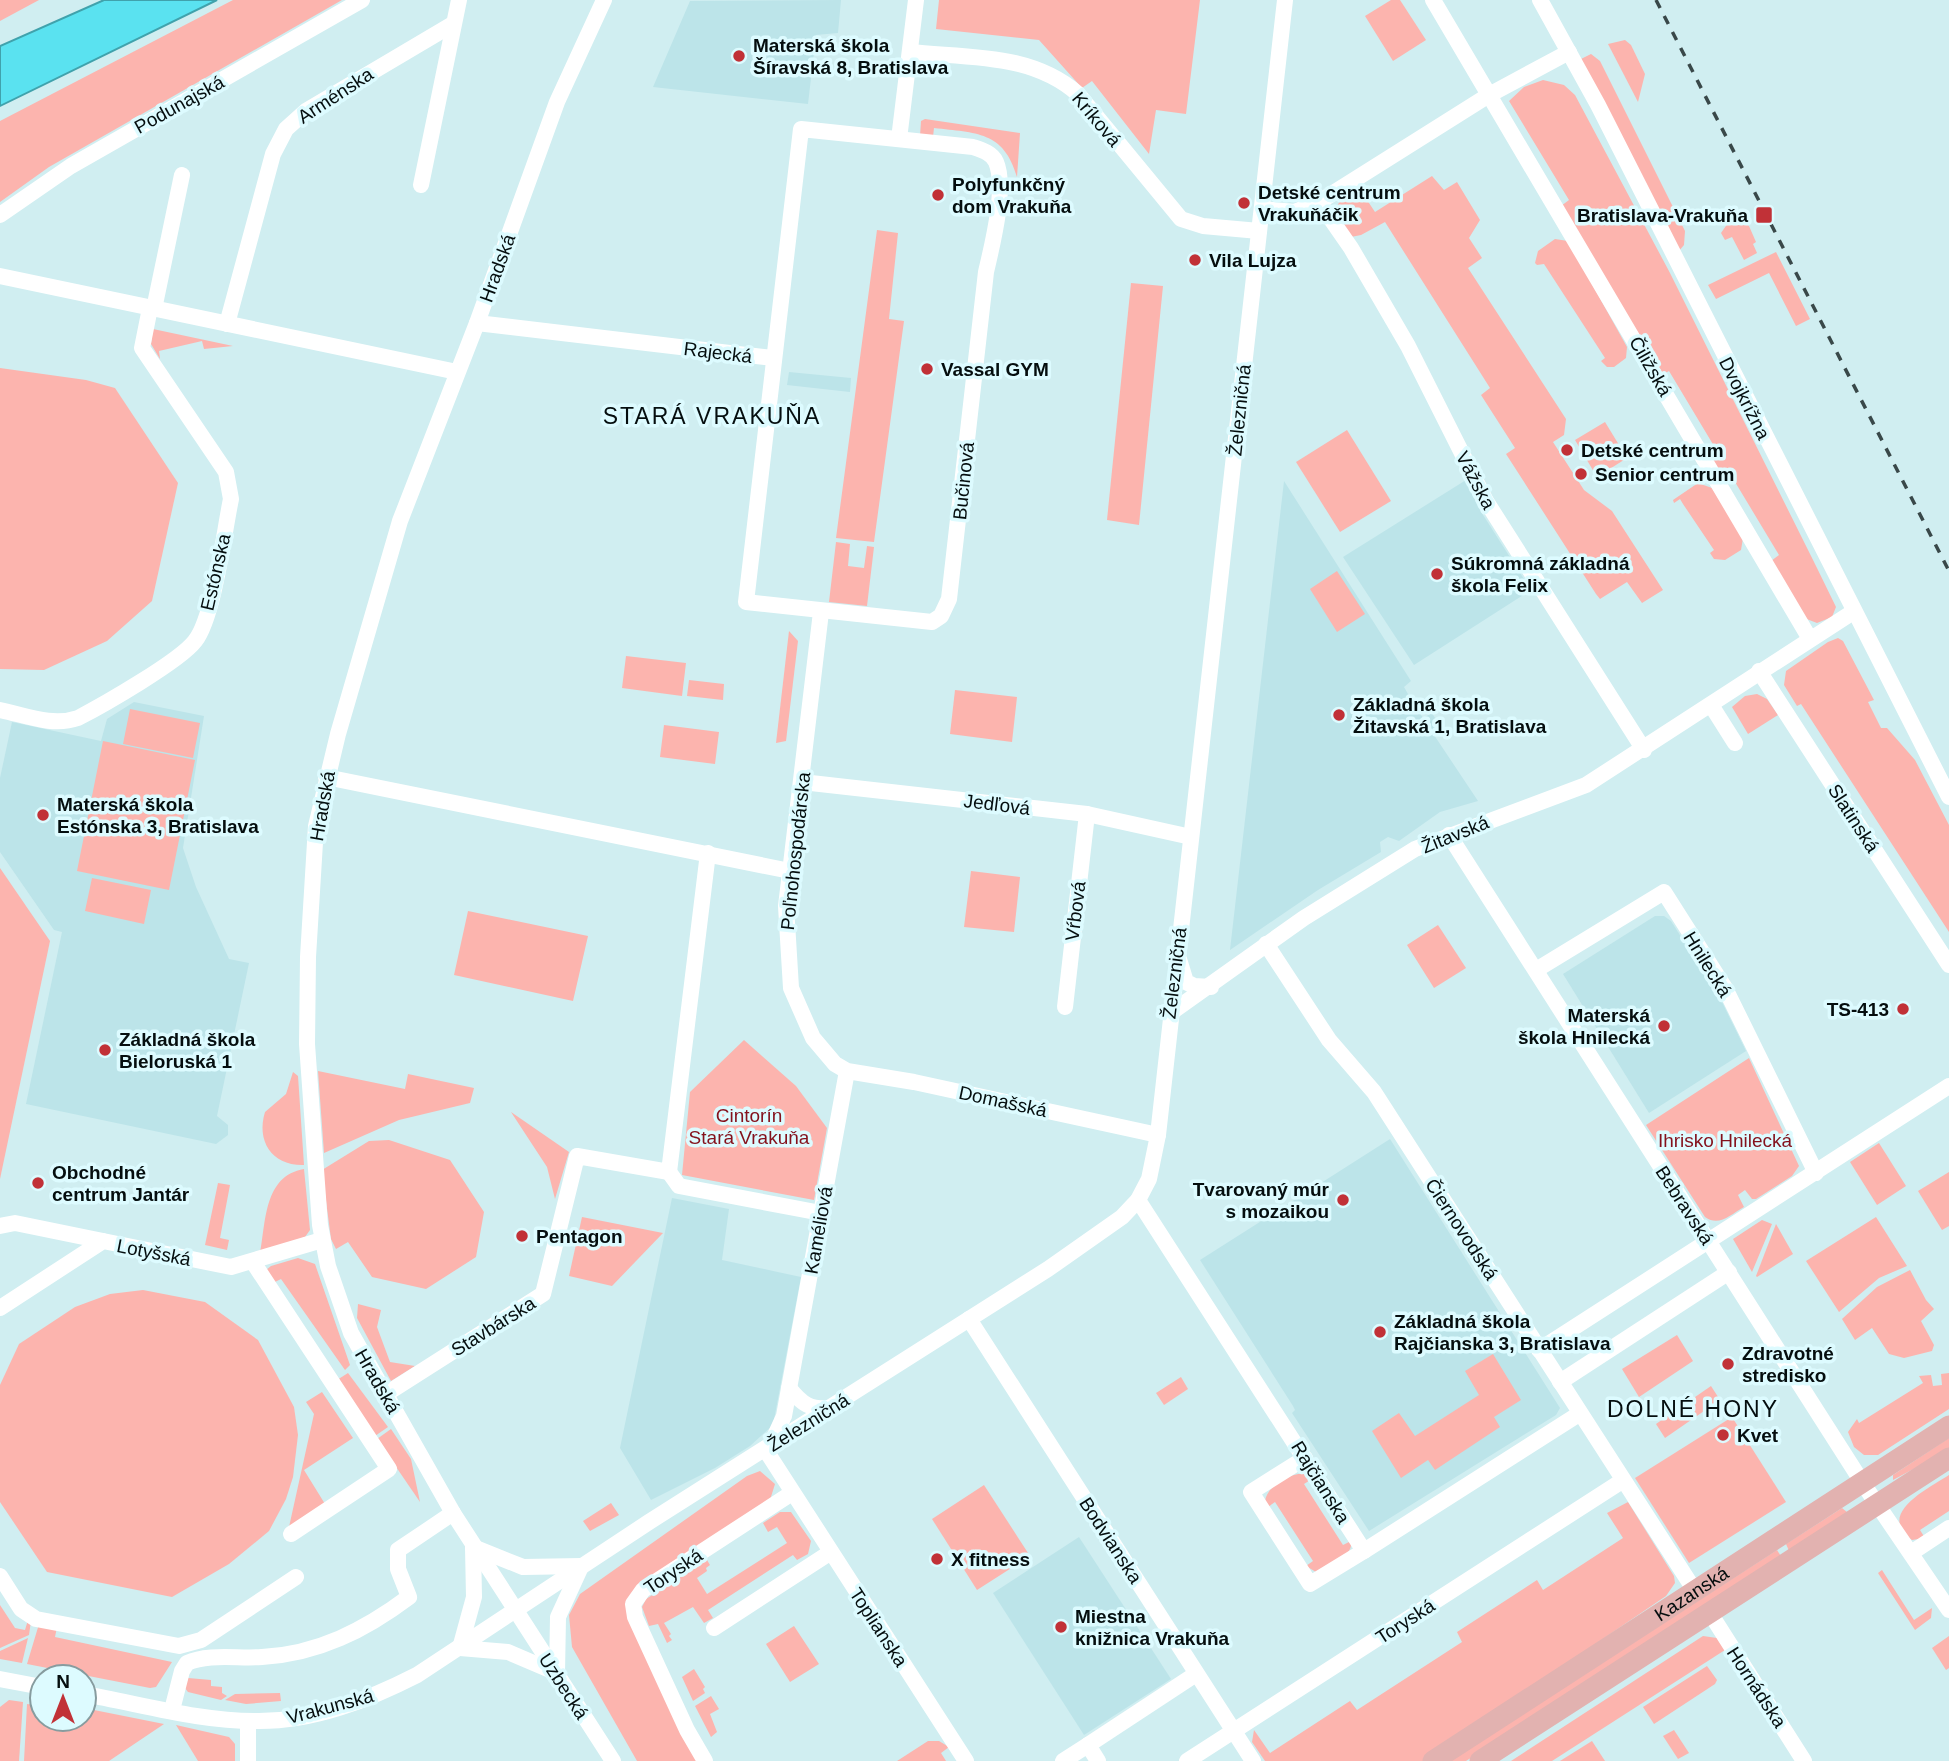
<svg xmlns="http://www.w3.org/2000/svg" width="1949" height="1761" font-family="Helvetica,sans-serif">
	<style>
		.built { fill: #bce4e9 }
		.green { fill: #fcb4ae }
		.water { fill: #5ae2f0; stroke: #40a2ac; stroke-width: 2 }
		.lines { fill: none; stroke-linecap: round; stroke-linejoin: round }
		.minor { stroke: #fff; stroke-width: 16 }
		.major { stroke: #e2b2b0; stroke-width: 21 }
		.rail { stroke: #394849; stroke-width: 3.5; stroke-dasharray: 9 9; stroke-linecap: butt }
		.poi-dot { fill: #c13137; stroke: #ddfbff; stroke-width: 2.5 }
		.labels { text-anchor: middle; stroke-width: 7; stroke-linejoin: round; paint-order: stroke }
		.poi-label { font-size: 19px; font-weight: bold; fill: #050e0f; stroke: #ddfbff; text-anchor: start }
		.street-label { font-size: 19px; fill: #050e0f; stroke: #ddfbff }
		.park-label { font-size: 19px; fill: #84111c; stroke: #ddfbff }
		.quarter-label { font-size: 23px; letter-spacing: 2px; fill: #050e0f; stroke: #ddfbff }
	</style>
	<rect width="100%" height="100%" fill="#d0eef1"/>
	<g class="built">
		<polygon points="841,0 838,33 816,35 808,104 653,87 690,1"/>
		<polygon points="789,372 851,378 850,392 787,385"/>
		<polygon points="1466,480 1478,507 1531,590 1414,665 1343,557"/>
		<polygon points="1284,481 1411,681 1404,687 1412,701 1423,718 1432,713 1442,729 1434,735 1478,801 1440,812 1399,841 1388,837 1380,842 1381,852 1318,890 1230,950"/>
		<polygon points="134,702 204,716 183,848 196,887 229,959 249,963 217,1116 228,1125 228,1135 216,1144 26,1104 62,932 54,930 0,852 0,778 12,722 101,741 107,719"/>
		<polygon points="1655,916 1664,916 1671,921 1721,1000 1746,1051 1649,1113 1563,974"/>
		<polygon points="1390,1139 1560,1408 1556,1415 1369,1531 1292,1413 1295,1410 1293,1406 1200,1260"/>
		<polygon points="672,1198 729,1209 722,1260 801,1277 773,1425 750,1446 715,1468 651,1500 620,1448"/>
		<polygon points="1079,1537 1171,1679 1084,1735 993,1593"/>
	</g>
	<g class="green">
		<polygon points="0,0 39,0 0,21"/>
		<polygon points="233,0 342,0 49,167 0,202 0,121"/>
		<polygon points="939,0 1200,0 1186,114 1156,110 1149,154 1092,81 1082,88 1039,40 936,29"/>
		<polygon points="1391,0 1400,0 1426,40 1393,61 1365,16"/>
		<polygon points="1625,40 1631,45 1645,74 1638,102 1608,44"/>
		<polygon points="1591,54 1600,61 1685,231 1684,245 1678,252 1581,59"/>
		<polygon points="1543,80 1564,85 1575,95 1670,273 1817,568 1836,607 1832,617 1817,623 1804,618 1771,561 1779,555 1729,472 1721,476 1706,451 1714,446 1669,371 1662,375 1561,206 1569,200 1509,101 1524,87"/>
		<path d="M925,119l95,14 -3,44c-13,-46 -41,-44 -83,-49l-1,9 -13,-1 1,-15z"/>
		<polygon points="1432,176 1444,190 1457,182 1480,220 1469,238 1482,258 1468,268 1566,419 1564,435 1553,442 1584,490 1612,511 1663,590 1642,603 1627,582 1600,599 1596,594 1506,454 1515,448 1481,395 1490,388 1385,222 1361,235 1351,237 1338,217 1338,204 1357,185 1375,212"/>
		<polygon points="1731,212 1749,226 1756,242 1753,244 1757,253 1744,260 1732,237 1725,240 1721,233 1728,223"/>
		<polygon points="877,230 898,233 889,319 904,321 874,542 836,538"/>
		<polygon points="1555,239 1568,241 1627,347 1626,358 1614,367 1607,367 1601,361 1605,358 1544,264 1537,265 1535,263 1538,251"/>
		<polygon points="1776,252 1810,319 1796,326 1769,273 1716,299 1708,285"/>
		<polygon points="1131,283 1163,286 1139,525 1107,520"/>
		<polygon points="153,329 233,346 204,349 202,341 159,351 160,359 151,344"/>
		<polygon points="0,368 86,380 115,388 178,483 152,601 107,641 44,670 0,669"/>
		<polygon points="1605,422 1627,458 1597,477 1575,440"/>
		<polygon points="1347,430 1391,501 1340,532 1296,462"/>
		<polygon points="1698,483 1712,488 1743,538 1741,550 1725,560 1714,559 1710,553 1714,550 1683,504 1680,499 1674,503 1673,500"/>
		<polygon points="836,542 850,544 848,566 864,568 867,546 874,547 867,606 829,602"/>
		<polygon points="1337,571 1365,614 1337,632 1310,589"/>
		<polygon points="789,631 798,641 786,741 776,743"/>
		<polygon points="1838,638 1843,641 1874,700 1868,702 1881,728 1887,728 1915,760 1949,825 1949,932 1801,704 1797,706 1784,685 1786,671 1828,642"/>
		<polygon points="626,656 686,663 682,696 622,688"/>
		<polygon points="689,680 724,684 723,700 687,696"/>
		<polygon points="955,690 1017,697 1012,742 950,734"/>
		<polygon points="1757,694 1767,699 1778,715 1748,734 1732,707 1745,696"/>
		<polygon points="130,709 200,723 193,758 123,744"/>
		<polygon points="664,725 719,732 715,764 660,757"/>
		<polygon points="103,741 195,760 169,890 77,871"/>
		<polygon points="0,868 50,941 0,1179"/>
		<polygon points="971,871 1020,877 1014,932 964,927"/>
		<polygon points="92,878 151,890 144,924 85,911"/>
		<polygon points="468,911 588,936 573,1001 454,975"/>
		<polygon points="1438,925 1466,968 1434,988 1407,945"/>
		<polygon points="744,1040 796,1086 827,1128 814,1200 682,1175 690,1092"/>
		<path d="M1749,1058l50,108 -7,10 -36,23h-4l-7,-9 -7,5 6,12c-14,8 -25,20 -39,10l-59,-92z"/>
		<polygon points="318,1071 405,1089 408,1074 474,1088 470,1103 399,1120 324,1153"/>
		<path d="M293,1072l5,4 6,89c-32,1 -48,-24 -39,-53l21,-18z"/>
		<polygon points="511,1112 569,1152 555,1199 547,1167"/>
		<polygon points="389,1140 450,1160 484,1212 476,1257 426,1289 372,1277 348,1242 336,1249 331,1239 322,1170 369,1141"/>
		<polygon points="1879,1143 1906,1186 1877,1205 1850,1162"/>
		<path d="M304,1169l6,61 -5,7 -45,17c6,-33 4,-78 44,-85z"/>
		<polygon points="1949,1172 1949,1226 1942,1230 1918,1191"/>
		<polygon points="218,1183 230,1185 220,1238 229,1240 227,1250 205,1245"/>
		<polygon points="582,1217 663,1233 612,1286 569,1276"/>
		<polygon points="1876,1217 1907,1266 1879,1278 1839,1312 1806,1261"/>
		<polygon points="1762,1220 1772,1224 1752,1272 1733,1239"/>
		<polygon points="1776,1224 1793,1254 1757,1277 1756,1276"/>
		<polygon points="298,1258 315,1264 350,1365 345,1370 281,1279 273,1283 266,1270 271,1266"/>
		<polygon points="1910,1270 1926,1300 1934,1309 1921,1321 1934,1345 1932,1351 1904,1358 1889,1354 1872,1328 1855,1340 1842,1319 1877,1287"/>
		<polygon points="143,1290 205,1302 258,1340 294,1407 298,1435 293,1477 286,1499 269,1531 229,1564 172,1597 47,1572 0,1502 0,1385 19,1344 75,1307 110,1294"/>
		<polygon points="358,1304 381,1310 377,1327 390,1362 415,1366 391,1381 357,1318"/>
		<polygon points="1677,1335 1693,1361 1639,1397 1622,1369"/>
		<polygon points="1493,1354 1521,1400 1494,1417 1500,1427 1435,1470 1428,1460 1401,1478 1372,1431 1399,1413 1415,1436 1479,1395 1465,1371"/>
		<polygon points="348,1373 388,1427 375,1436 337,1380"/>
		<polygon points="1949,1373 1949,1409 1878,1455 1864,1455 1854,1447 1848,1432 1857,1419 1859,1423 1923,1383 1919,1376 1931,1375 1933,1386 1942,1385 1941,1374"/>
		<polygon points="1181,1377 1188,1389 1164,1405 1156,1393"/>
		<polygon points="1711,1386 1720,1400 1665,1438 1656,1424"/>
		<polygon points="322,1392 353,1438 304,1470 325,1504 289,1527 314,1414 306,1402"/>
		<polygon points="1732,1417 1786,1502 1689,1563 1635,1478"/>
		<polygon points="391,1429 411,1459 420,1502 377,1439"/>
		<polygon points="1949,1438 1949,1450 1893,1480 1893,1475"/>
		<polygon points="760,1471 775,1484 770,1500 633,1591 698,1761 637,1761 572,1647 569,1615 580,1594 747,1476"/>
		<path d="M1307,1473l5,6 -8,5 39,61 8,-4c3,16 -22,24 -35,31l-10,-6 7,-5 -38,-59 -7,5 -3,-6c3,-17 26,-28 42,-28z"/>
		<path d="M1949,1475v36l-29,19 5,8 -13,2c-37,-26 17,-52 37,-65z"/>
		<polygon points="984,1485 1030,1556 977,1590 932,1519"/>
		<polygon points="1628,1502 1674,1576 1675,1583 1666,1596 1423,1761 1265,1761 1252,1742 1254,1730 1270,1753 1350,1701 1357,1710 1462,1642 1457,1632 1537,1580 1543,1590 1623,1538 1607,1513"/>
		<polygon points="611,1503 619,1515 590,1531 583,1521"/>
		<polygon points="1842,1508 1848,1513 1790,1553 1786,1544"/>
		<polygon points="780,1512 791,1512 811,1541 808,1554 797,1560 793,1555 708,1610 713,1618 704,1623 693,1607 664,1623 671,1634 669,1636 672,1640 667,1643 658,1624 649,1626 642,1607 646,1599 707,1560 710,1565 706,1568 707,1571 697,1578 707,1594 787,1543 777,1527 768,1532 763,1523"/>
		<polygon points="1777,1550 1782,1558 1466,1761 1450,1761"/>
		<polygon points="1882,1570 1914,1620 1932,1608 1931,1618 1915,1630 1878,1573"/>
		<polygon points="0,1605 15,1628 25,1630 28,1620 31,1621 29,1635 0,1648"/>
		<polygon points="39,1624 57,1627 55,1637 172,1662 156,1687 150,1688 27,1664"/>
		<polygon points="794,1626 819,1664 790,1682 766,1644"/>
		<polygon points="1703,1636 1717,1638 1725,1650 1552,1761 1511,1761"/>
		<polygon points="1949,1636 1949,1668 1946,1670 1932,1648"/>
		<polygon points="28,1638 22,1663 0,1659 0,1651"/>
		<polygon points="1707,1666 1717,1680 1715,1684 1654,1724 1643,1707"/>
		<polygon points="694,1669 705,1687 703,1689 705,1693 693,1701 682,1677"/>
		<polygon points="188,1678 211,1680 211,1686 222,1687 222,1693 227,1696 221,1700 188,1692 185,1688"/>
		<polygon points="280,1693 281,1701 246,1704 225,1700 235,1694"/>
		<polygon points="711,1696 719,1709 710,1714 717,1732 711,1737 695,1706"/>
		<polygon points="9,1700 23,1702 19,1761 0,1761 0,1707"/>
		<polygon points="27,1704 42,1706 42,1719 84,1719 84,1708 164,1724 109,1761 24,1761"/>
		<polygon points="176,1725 229,1737 235,1744 235,1761 198,1761"/>
		<polygon points="1674,1730 1689,1753 1678,1759 1663,1736"/>
		<polygon points="928,1741 939,1741 949,1747 941,1753 946,1761 897,1761"/>
		<polygon points="1592,1741 1605,1761 1560,1761"/>
	</g>
	<polygon class="water" points="104,0 217,0 0,106 0,46"/>
	<g class="lines">
		<g class="minor">
			<polyline points="604,0 557,102 477,323 400,521 338,734 316,826 308,957 307,1044 320,1225 328,1266 351,1333 453,1513 613,1761"/>
			<polyline points="1433,0 1810,639"/>
			<polyline points="1540,0 1598,105 1949,797"/>
			<path d="M910,52c58,6 122,1 168,42l103,125 22,7 56,5"/>
			<path d="M801,129l172,18c9,3 19,6 23,15 11,25 -4,84 -10,110l-37,327 -8,17 -9,6 -186,-20z"/>
			<polyline points="899,139 916,0"/>
			<polyline points="421,185 459,0"/>
			<polyline points="1319,202 1351,248 1408,346 1486,501 1644,750"/>
			<polyline points="1262,209 1295,212 1319,202 1489,95 1569,52"/>
			<polyline points="0,215 71,166 362,0"/>
			<polyline points="0,276 457,372"/>
			<polyline points="154,309 182,175"/>
			<polyline points="477,323 773,358"/>
			<polyline points="227,324 273,154 286,129 306,111 453,24"/>
			<polyline points="821,612 786,906 791,988 813,1038 835,1064 847,1071 914,1082 1158,1135"/>
			<polyline points="1759,671 1949,965"/>
			<polyline points="1711,705 1735,743"/>
			<path d="M0,710c25,5 52,17 78,8 25,-13 102,-57 117,-77 19,-24 29,-109 36,-142l-5,-27 -84,-124 8,-40"/>
			<polyline points="326,777 790,871"/>
			<polyline points="802,782 1087,814 1191,837"/>
			<polyline points="1449,835 1862,1482 1949,1610"/>
			<polyline points="1266,944 1329,1040 1374,1092 1695,1591"/>
			<polyline points="1179,959 1186,982 1194,986 1211,987"/>
			<polyline points="1536,970 1664,892 1725,988 1816,1173"/>
			<polyline points="1065,1007 1087,814"/>
			<polyline points="1169,1014 1304,918 1415,849 1586,785 1853,612"/>
			<polyline points="669,1172 679,1186 821,1213"/>
			<polyline points="1138,1200 1364,1551 1579,1414"/>
			<polyline points="0,1226 15,1223 103,1241"/>
			<polyline points="253,1262 389,1469 291,1534"/>
			<polyline points="0,1308 103,1241 231,1267 322,1240"/>
			<polyline points="969,1319 1253,1761"/>
			<polyline points="1539,1350 1949,1086"/>
			<polyline points="1560,1382 1729,1272"/>
			<path d="M789,1388c13,16 21,22 42,20"/>
			<polyline points="386,1394 543,1294 577,1156 669,1172 708,853"/>
			<polyline points="772,1442 784,1416 847,1071"/>
			<polyline points="765,1449 966,1761"/>
			<polyline points="1305,1458 1251,1492 1310,1584 1364,1551"/>
			<polyline points="473,1547 523,1567 582,1566"/>
			<polyline points="1911,1553 1949,1528"/>
			<polyline points="0,1576 21,1609 36,1619 179,1646 201,1640 296,1577"/>
			<polyline points="1710,1613 1804,1761"/>
			<polyline points="714,1628 831,1552"/>
			<polyline points="460,1648 474,1597 473,1547"/>
			<polyline points="460,1648 508,1652 557,1673"/>
			<polyline points="557,1673 558,1617 580,1569"/>
			<polyline points="0,1679 42,1687"/>
			<path d="M84,1694c57,10 117,28 175,27 56,0 109,-21 158,-46l232,-153 399,-253 74,-52 16,-17 11,-21 9,-44 127,-1135"/>
			<path d="M172,1710l10,-39 5,-8c22,-10 52,-4 75,-6 56,-3 103,-27 147,-60l-11,-28v-19l55,-37"/>
			<polyline points="248,1721 248,1761"/>
			<polyline points="1088,1745 1196,1674"/>
			<polyline points="705,1761 687,1730 635,1617 633,1604 643,1590 792,1493"/>
			<polyline points="1063,1761 1088,1745 1098,1761"/>
			<polyline points="1187,1761 1622,1481"/>
		</g>
		<g class="major">
			<path id="s1" d="M1433,1761l516,-335"/>
			<polyline points="1480,1761 1949,1458"/>
		</g>
		<polyline class="rail" points="1656,0 1949,571"/>
	</g>
	<g class="poi-dot">
		<circle cx="739" cy="56" r="7"/>
		<circle cx="938" cy="195" r="7"/>
		<circle cx="1244" cy="203" r="7"/>
		<rect x="1755" y="206" width="18" height="18" rx="3.5"/>
		<circle cx="1195" cy="260" r="7"/>
		<circle cx="927" cy="369" r="7"/>
		<circle cx="1567" cy="450" r="7"/>
		<circle cx="1581" cy="474" r="7"/>
		<circle cx="1437" cy="574" r="7"/>
		<circle cx="1339" cy="715" r="7"/>
		<circle cx="43" cy="815" r="7"/>
		<circle cx="1903" cy="1009" r="7"/>
		<circle cx="1664" cy="1026" r="7"/>
		<circle cx="105" cy="1050" r="7"/>
		<circle cx="38" cy="1183" r="7"/>
		<circle cx="1343" cy="1200" r="7"/>
		<circle cx="522" cy="1236" r="7"/>
		<circle cx="1380" cy="1332" r="7"/>
		<circle cx="1728" cy="1364" r="7"/>
		<circle cx="1723" cy="1435" r="7"/>
		<circle cx="937" cy="1559" r="7"/>
		<circle cx="1061" cy="1627" r="7"/>
	</g>
	<g class="labels">
		<g class="poi-label">
			<text x="753" y="52">Materská škola<tspan x="753" dy="22">Šíravská 8, Bratislava</tspan></text>
			<text x="952" y="191">Polyfunkčný<tspan x="952" dy="22">dom Vrakuňa</tspan></text>
			<text x="1258" y="199">Detské centrum<tspan x="1258" dy="22">Vrakuňáčik</tspan></text>
			<text x="1748" y="222" text-anchor="end">Bratislava-Vrakuňa</text>
			<text x="1209" y="267">Vila Lujza</text>
			<text x="941" y="376">Vassal GYM</text>
			<text x="1581" y="457">Detské centrum</text>
			<text x="1595" y="481">Senior centrum</text>
			<text x="1451" y="570">Súkromná základná<tspan x="1451" dy="22">škola Felix</tspan></text>
			<text x="1353" y="711">Základná škola<tspan x="1353" dy="22">Žitavská 1, Bratislava</tspan></text>
			<text x="57" y="811">Materská škola<tspan x="57" dy="22">Estónska 3, Bratislava</tspan></text>
			<text x="1889" y="1016" text-anchor="end">TS-413</text>
			<text x="1650" y="1022" text-anchor="end">Materská<tspan x="1650" dy="22">škola Hnilecká</tspan></text>
			<text x="119" y="1046">Základná škola<tspan x="119" dy="22">Bieloruská 1</tspan></text>
			<text x="52" y="1179">Obchodné<tspan x="52" dy="22">centrum Jantár</tspan></text>
			<text x="1329" y="1196" text-anchor="end">Tvarovaný múr<tspan x="1329" dy="22">s mozaikou</tspan></text>
			<text x="536" y="1243">Pentagon</text>
			<text x="1394" y="1328">Základná škola<tspan x="1394" dy="22">Rajčianska 3, Bratislava</tspan></text>
			<text x="1742" y="1360">Zdravotné<tspan x="1742" dy="22">stredisko</tspan></text>
			<text x="1737" y="1442">Kvet</text>
			<text x="951" y="1566">X fitness</text>
			<text x="1075" y="1623">Miestna<tspan x="1075" dy="22">knižnica Vrakuňa</tspan></text>
		</g>
		<g class="street-label">
			<text transform="translate(335 95) rotate(-33)" y="7">Arménska</text>
			<text transform="translate(179 104) rotate(-29)" y="7">Podunajská</text>
			<text transform="translate(1097 119) rotate(50)" y="7">Kríková</text>
			<text transform="translate(497 268) rotate(-70)" y="7">Hradská</text>
			<text transform="translate(718 352) rotate(7)" y="7">Rajecká</text>
			<text transform="translate(1651 366) rotate(60)" y="7">Čiližská</text>
			<text transform="translate(1745 398) rotate(63)" y="7">Dvojkrížna</text>
			<text transform="translate(1239 410) rotate(-84)" y="7">Železničná</text>
			<text transform="translate(1476 480) rotate(62)" y="7">Vážska</text>
			<text transform="translate(963 481) rotate(-84)" y="7">Bučinová</text>
			<text transform="translate(215 572) rotate(-77)" y="7">Estónska</text>
			<text transform="translate(997 804) rotate(7)" y="7">Jedľová</text>
			<text transform="translate(322 806) rotate(-80)" y="7">Hradská</text>
			<text transform="translate(1854 818) rotate(57)" y="7">Slatinská</text>
			<text transform="translate(1455 834) rotate(-22)" y="7">Žitavská</text>
			<text transform="translate(795 851) rotate(-84)" y="7">Poľnohospodárska</text>
			<text transform="translate(1075 911) rotate(-83)" y="7">Vŕbová</text>
			<text transform="translate(1708 964) rotate(58)" y="7">Hnilecká</text>
			<text transform="translate(1174 973) rotate(-83)" y="7">Železničná</text>
			<text transform="translate(1003 1101) rotate(12)" y="7">Domašská</text>
			<text transform="translate(1685 1205) rotate(57)" y="7">Bebravská</text>
			<text transform="translate(1462 1229) rotate(57)" y="7">Čiernovodská</text>
			<text transform="translate(818 1230) rotate(-80)" y="7">Kaméliová</text>
			<text transform="translate(154 1252) rotate(11)" y="7">Lotyšská</text>
			<text transform="translate(493 1326) rotate(-32)" y="7">Stavbárska</text>
			<text transform="translate(378 1381) rotate(60)" y="7">Hradská</text>
			<text transform="translate(808 1422) rotate(-32)" y="7">Železničná</text>
			<text transform="translate(1321 1482) rotate(58)" y="7">Rajčianska</text>
			<text transform="translate(1111 1540) rotate(57)" y="7">Bodvianska</text>
			<text transform="translate(673 1571) rotate(-34)" y="7">Toryská</text>
			<text dy="7" stroke="none"><textPath href="#s1" startOffset="308">Kazanská</textPath></text>
			<text transform="translate(1405 1621) rotate(-33)" y="7">Toryská</text>
			<text transform="translate(879 1627) rotate(57)" y="7">Toplianska</text>
			<text transform="translate(564 1686) rotate(57)" y="7">Uzbecká</text>
			<text transform="translate(1757 1687) rotate(57)" y="7">Hornádska</text>
			<text transform="translate(330 1706) rotate(-15)" y="7">Vrakunská</text>
		</g>
		<g class="park-label">
			<text x="749" y="1122">Cintorín<tspan x="749" dy="22">Stará Vrakuňa</tspan></text>
			<text x="1725" y="1147">Ihrisko Hnilecká</text>
		</g>
		<g class="quarter-label">
			<text x="712" y="424">STARÁ VRAKUŇA</text>
			<text x="1693" y="1417">DOLNÉ HONY</text>
		</g>
	</g>
	<g transform="translate(63 1698)"><circle r="33" fill="#ddfbff" stroke="#879c9f" stroke-width="2"/>
	<path d="M0-5L12 26L0 18L-12 26Z" fill="#c13137"/>
	<text y="-10" font-size="19" font-weight="bold" text-anchor="middle" fill="#050e0f">N</text>
	</g>
</svg>
